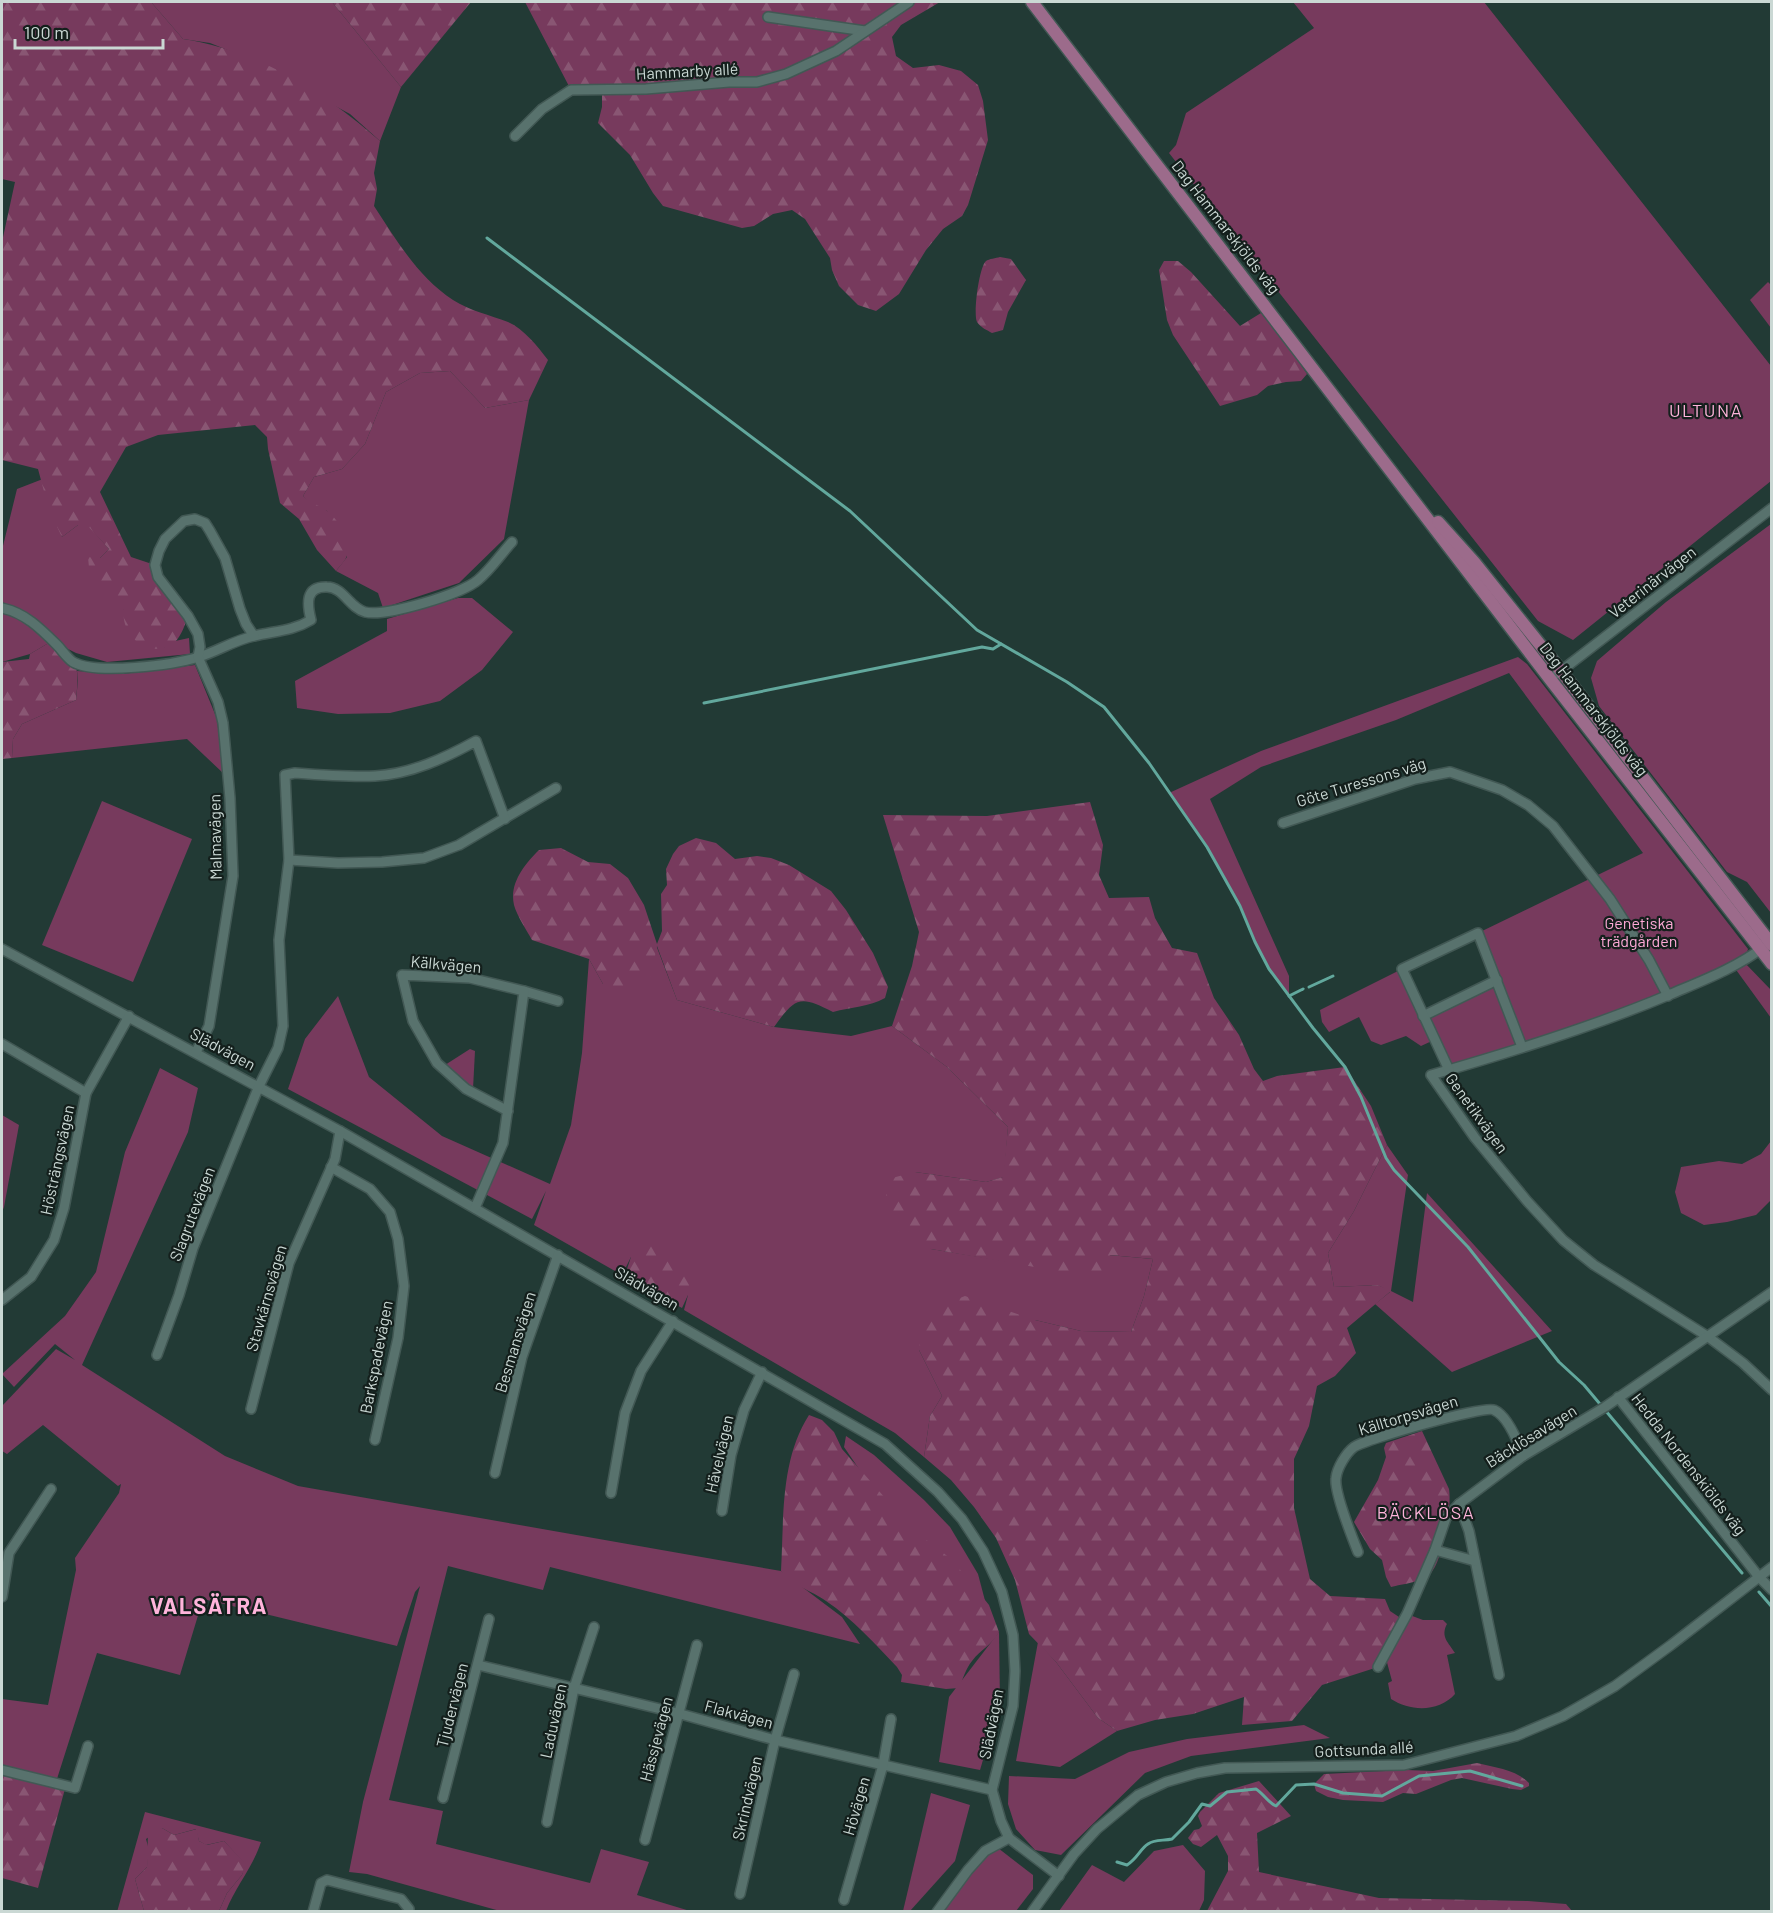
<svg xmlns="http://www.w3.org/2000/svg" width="1773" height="1913" font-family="Barlow,sans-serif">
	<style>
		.green { fill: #773a5d }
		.forest { fill: url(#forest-firs) }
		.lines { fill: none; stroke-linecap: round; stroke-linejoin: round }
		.stream { stroke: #62a89d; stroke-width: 3 }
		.minor-casing { stroke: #425854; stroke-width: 12 }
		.major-casing { stroke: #425854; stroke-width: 15 }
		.minor { stroke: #58726d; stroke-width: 9 }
		.major { stroke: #9c6b8b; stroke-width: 12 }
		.labels { text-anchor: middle; stroke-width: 4.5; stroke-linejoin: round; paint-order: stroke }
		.street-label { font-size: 16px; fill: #cad8d4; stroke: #141f1c }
		.park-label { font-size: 16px; fill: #fea9d7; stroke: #141f1c }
		.neighbourhood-label { font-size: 18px; letter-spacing: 1.5px; fill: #ffb4db; stroke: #141f1c }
		.district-label { font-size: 22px; font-weight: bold; letter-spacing: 1.5px; fill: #ffb4db; stroke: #141f1c }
	</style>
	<defs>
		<pattern id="forest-firs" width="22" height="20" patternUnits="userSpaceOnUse" patternTransform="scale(1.5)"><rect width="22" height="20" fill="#773a5d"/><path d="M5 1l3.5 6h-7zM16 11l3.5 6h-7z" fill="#895673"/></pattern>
	</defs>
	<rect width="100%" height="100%" fill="#223a35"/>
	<g class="green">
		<polygon points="151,2 332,2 401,87 380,141 350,114 240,55 210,43 183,39"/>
		<polygon points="1293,2 1484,2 1771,366 1771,481 1573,640 1538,621 1169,153 1176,145 1186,113 1314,28"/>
		<polygon points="1768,282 1771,285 1771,328 1750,300"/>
		<polygon points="450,371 485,408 529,400 504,539 459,583 383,608 378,593 336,571 347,557 327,511 311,505 303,496 314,477 342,469 365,444 386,392 420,373"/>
		<polygon points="48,477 62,537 78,525 88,525 109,549 100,558 124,610 163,648 175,641 189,638 190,654 107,662 76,653 52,641 30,654 2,662 2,550 17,489"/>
		<polygon points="1771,524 1771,913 1747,882 1727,872 1599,706 1591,678 1597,661 1666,602"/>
		<polygon points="458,598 472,598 513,632 482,670 440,701 390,713 338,714 297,708 295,681 387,631 387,619"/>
		<polygon points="1518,657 1527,664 1748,949 1744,962 1771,990 1771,1018 1734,967 1633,1010 1449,1070 1434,1040 1421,1046 1406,1036 1381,1045 1371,1041 1359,1017 1329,1032 1322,1022 1320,1010 1402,969 1423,1015 1497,980 1478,933 1643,853 1509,673 1396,720 1261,767 1210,799 1289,976 1289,996 1269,969 1255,942 1240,906 1207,847 1169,793 1261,751"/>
		<polygon points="195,665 217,719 223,773 187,739 12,758 13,739 22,724 76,700 78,680 77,671 123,674"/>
		<polygon points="102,801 192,839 133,982 42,945"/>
		<polygon points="656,945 677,1000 774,1027 851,1036 892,1026 947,1067 1008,1127 1004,1177 986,1182 915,1172 931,1249 1010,1262 1109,1255 1153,1259 1144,1296 1131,1332 1081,1331 1035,1320 919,1350 942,1396 930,1416 924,1457 895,1433 684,1310 688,1295 631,1257 622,1275 534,1225 546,1191 532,1219 288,1089 305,1039 338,996 369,1077 442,1136 550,1184 571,1125 582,1053 589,959 603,984"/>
		<polygon points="470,1049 475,1051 473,1089 445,1065"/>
		<polygon points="160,1068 198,1088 188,1132 82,1365 225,1456 298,1486 781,1571 842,1617 860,1644 550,1567 543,1590 448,1566 389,1800 443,1811 436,1844 590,1883 601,1849 649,1862 637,1895 690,1911 500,1911 367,1874 349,1872 363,1802 420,1586 415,1592 397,1646 203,1599 180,1675 97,1653 56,1782 2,1770 2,1699 48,1705 76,1570 75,1558 119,1493 121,1484 118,1486 43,1425 7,1454 2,1451 2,1406 56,1349 75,1360 55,1344 14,1387 2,1374 65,1316 96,1272 125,1152"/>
		<polygon points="2,1115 19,1125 4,1207 2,1212"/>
		<polygon points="1771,1141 1771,1200 1756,1215 1727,1222 1704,1225 1681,1213 1675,1192 1681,1167 1719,1161 1742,1164 1761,1154"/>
		<polygon points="1387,1145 1408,1175 1391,1291 1413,1302 1427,1193 1552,1331 1452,1372 1375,1304 1390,1292 1378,1285 1334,1287 1328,1253 1354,1211"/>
		<polygon points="846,1436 874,1455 924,1500 950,1527 978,1574 988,1612 902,1532 844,1447"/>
		<path d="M1407,1614l16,6h20l4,4c-7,13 2,19 8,29l-8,2 8,39c-16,18 -44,18 -64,5l-3,-16 4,-2 -7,-26z"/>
		<polygon points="999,1632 1000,1703 980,1770 939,1762 949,1697"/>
		<polygon points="1038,1642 1056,1662 1098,1718 1117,1731 1060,1767 1016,1761"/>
		<polygon points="1304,1725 1330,1738 1191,1756 1145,1773 1061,1855 1035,1850 1016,1829 1008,1804 1009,1776 1075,1779 1129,1752 1187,1739"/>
		<polygon points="931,1793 970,1805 955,1861 910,1911 903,1911"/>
		<path d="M145,1812l116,30c-8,25 -26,45 -35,69h-7l8,-18 15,-18 3,-11 -21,-23 -18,4 -7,-4 -3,-12 -22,6 -12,-7 -16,11 3,11 -2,17 -12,12 9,32 -27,1z"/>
		<polygon points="1183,1845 1205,1871 1204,1900 1199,1911 1059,1911 1092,1865 1124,1882 1154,1851"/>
		<polygon points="998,1848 1033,1875 1033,1889 1016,1911 937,1912 985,1851"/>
		<polygon points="1528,1901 1566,1904 1572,1911 1528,1911"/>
	</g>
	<g class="forest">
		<path d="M2,2h149l32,37c74,11 142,53 197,102l-6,32 3,16 -3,17c23,35 44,71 79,94 17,11 37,15 55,22 16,7 30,25 40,38l-19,40 -44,8 -35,-37 -30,2 -34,19 -21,52 -23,25 -28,8 -11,19c10,10 16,8 24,15 12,8 22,30 20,44 -1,5 -7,11 -11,16l-19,-21 -18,-31 -19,-16 -12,-54 -1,-12 -12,-12 -97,10 -32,12 -26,45 31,65 24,8 33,51c-3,8 -6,19 -13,26 -23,19 -55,-5 -51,-32l-9,-3 -25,-29 -2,-21 12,1 9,-9 -22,-24h-9l-16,12 -13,-27 -11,-41 -36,-9v-218l13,-60 -13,-3z"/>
		<polygon points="332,2 471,2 401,87"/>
		<polygon points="525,2 940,2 901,25 892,37 896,56 913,68 939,65 961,71 978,85 983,101 988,140 968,205 962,216 943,229 926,250 899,294 876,311 858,305 839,286 832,270 830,258 805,219 792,210 773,214 754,226 742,228 663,206 653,193 630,155 598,123 602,107 602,89 571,90"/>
		<path d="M1000,257l11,2 15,21 -18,32 -5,18 -11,3c-5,-3 -11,-5 -15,-11 -4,-8 2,-55 9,-61 3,-2 10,-3 14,-4z"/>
		<polygon points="1164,261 1178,261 1191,272 1240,326 1261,313 1289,347 1307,374 1301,381 1286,382 1268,386 1257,395 1220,406 1173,335 1167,320 1159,270"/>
		<path d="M52,641c26,24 28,23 24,59l-54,24 -9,15 -1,19 -10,1v-97l27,-3 1,-5z"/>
		<polygon points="1090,802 1103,845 1099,875 1109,898 1149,897 1155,918 1172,948 1197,953 1214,998 1239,1035 1254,1069 1263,1081 1277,1076 1345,1067 1371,1106 1387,1145 1354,1211 1328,1253 1334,1287 1378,1285 1391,1291 1347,1328 1356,1353 1335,1376 1317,1386 1309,1426 1294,1459 1294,1508 1310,1579 1330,1596 1385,1599 1390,1611 1402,1619 1378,1667 1322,1685 1292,1721 1242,1725 1244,1697 1193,1714 1155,1720 1117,1731 1098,1718 1056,1662 1029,1634 1015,1580 996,1538 974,1507 951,1480 924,1457 930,1416 942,1396 919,1350 924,1312 965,1296 1035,1320 1081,1331 1131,1332 1144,1296 1153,1259 1110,1255 1101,1272 1063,1272 931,1249 896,1230 885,1199 892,1178 915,1172 986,1182 1003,1177 1008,1127 947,1067 892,1026 912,966 919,932 883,815 987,816"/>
		<path d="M696,838l20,5 19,16 22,-3 14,2 18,7 42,26 15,19 27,43 15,34 -3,11c-16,9 -34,9 -52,14 -34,-18 -38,-14 -59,15l-97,-27 -20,-54 -6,30 -21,16 -27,-8 -14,-25 -57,-19c-6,-11 -15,-24 -18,-35 -5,-22 11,-41 25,-55l22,-2 27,14 22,2 18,14 16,27 13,39 5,-13 -1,-37 6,-9 -1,-16 7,-15 6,-8z"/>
		<polygon points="651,1241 672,1250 691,1272 688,1295 682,1308 625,1275 631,1257"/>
		<path d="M809,1415l13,5 12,12 8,17 44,50 7,16 17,16 18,10 23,18 22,26 16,20 10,27c-7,13 -18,17 -27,29 -6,7 -9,18 -13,27l-13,1 -45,-7 1,-7 -5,-8c-22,-23 -44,-48 -71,-66 -15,-11 -34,-15 -45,-30 3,-52 -1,-111 28,-156z"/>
		<path d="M1422,1431l27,58c3,18 -6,70 -18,84 -7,9 -29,11 -40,14l-5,-10 -4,-17 -12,-11 -16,-27 24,-42 8,-23 -2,-9 2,-5z"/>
		<path d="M1477,1763c19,5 38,6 52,20v3l-8,4 -9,-1 -50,-11 -11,2 -35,14 -13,-1 -20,9 -40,-2 -15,-3 -12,-6 -2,-7 10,-10 82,-4 27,1z"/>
		<polygon points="2,1770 66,1785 38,1888 2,1878"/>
		<polygon points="1259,1781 1291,1816 1257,1833 1259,1872 1379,1898 1528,1901 1528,1911 1207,1911 1228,1871 1228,1856 1217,1835 1201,1847 1193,1844 1188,1838 1194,1830 1199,1829 1202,1826 1198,1816 1200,1812 1219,1793"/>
		<polygon points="162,1828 174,1835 197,1829 199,1841 207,1845 224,1841 246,1864 242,1875 227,1893 219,1911 144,1911 135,1879 147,1867 148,1829"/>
	</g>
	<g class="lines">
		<g class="stream">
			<polyline points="487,238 850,511 977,630 1067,682 1104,707 1149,763 1207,847 1240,906 1255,942 1269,969 1313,1028 1345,1067 1361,1097 1386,1158 1394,1170 1468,1247 1559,1362 1584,1385 1742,1573"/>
			<polyline points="704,703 982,647 993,649 1001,644"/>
			<polyline points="1309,987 1333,976"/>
			<polyline points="1289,996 1303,989"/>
			<polyline points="1759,1592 1772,1607"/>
			<path d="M1117,1862l10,3c11,-7 13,-16 21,-21 6,-5 16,-3 24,-5l17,-17 13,-18 8,2 17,-14 29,-3c8,5 11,13 20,17l20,-21 18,-1 29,9 39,3 37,-20 51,-5 52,15"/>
		</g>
		<g class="minor-casing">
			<g id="minor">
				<polyline points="768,17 865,31"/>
				<polyline points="515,136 542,109 571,90 646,89 729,82 757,82 786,74 836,51 909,2"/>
				<path d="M2,608c23,5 38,20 55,37 5,5 10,13 16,17 23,13 100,3 126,-5 19,-6 36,-17 55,-21 21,-5 39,-5 57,-16 -4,-16 -6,-34 16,-33 16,0 23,21 38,25 21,5 97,-18 113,-32 13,-11 23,-26 34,-38"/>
				<polyline points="1557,674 1772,508"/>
				<polyline points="1283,823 1415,779 1450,772 1502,790 1528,805 1553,826 1610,899 1649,960 1668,996"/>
				<polyline points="289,860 338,863 382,862 424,858 459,845 556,788"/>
				<path d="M1765,946c-29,22 -61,34 -94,48 -78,33 -159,58 -240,81l44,63 52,63 36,39 31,25 113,71 36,27 29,27"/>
				<polyline points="2,949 340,1131 885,1444 938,1492 962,1519 983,1551 1002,1592 1013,1635 1015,1671 1013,1706 992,1790 1001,1821 1009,1838 1059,1876"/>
				<polyline points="524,991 558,1001"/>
				<polyline points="1423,1016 1497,980"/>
				<polyline points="2,1044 86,1093"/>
				<polyline points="196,1052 209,1026 233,876 230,798 223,723 218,702 198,657 200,647 198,634 188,616 158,577 155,565 159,551 165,539 184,521 195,519 205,523 210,531 225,558 240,609 246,624 254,636"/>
				<polyline points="1449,1070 1402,969 1478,933 1522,1047"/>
				<polyline points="331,1167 370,1189 390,1212 398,1239 404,1286 398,1338 375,1440"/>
				<polyline points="475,1208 503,1143 524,991 470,978 402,975 413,1021 437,1063 466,1089 508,1111"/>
				<polyline points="2,1300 31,1277 54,1240 64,1208 86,1093 129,1016"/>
				<path d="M157,1355l22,-60 14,-47 66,-162 19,-38 5,-22 -4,-86 10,-80 -4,-85 10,-2c26,2 53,4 80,3 36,-2 70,-18 101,-35l29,78"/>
				<polyline points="1618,1397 1759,1577 1772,1590"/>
				<polyline points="251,1409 289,1263 335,1159 340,1131"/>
				<polyline points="495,1473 522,1357 558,1255"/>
				<polyline points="611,1493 625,1413 641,1371 673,1321"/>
				<polyline points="1459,1504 1469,1531 1499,1675"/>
				<polyline points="722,1511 731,1455 744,1410 762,1372"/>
				<polyline points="1435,1550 1475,1561"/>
				<path d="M1358,1552c-6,-15 -24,-60 -22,-74 1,-10 10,-25 18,-31 13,-8 130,-42 140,-37 14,6 24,32 29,46"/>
				<polyline points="2,1597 9,1553 51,1489"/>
				<polyline points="478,1665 677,1713 775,1740 992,1790"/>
				<polyline points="1378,1667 1407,1614 1435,1550 1446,1518 1459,1504 1523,1456 1605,1407 1772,1292"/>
				<polyline points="2,1770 75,1788 88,1746"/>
				<polyline points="443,1798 489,1619"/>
				<polyline points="547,1822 574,1688 594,1627"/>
				<polyline points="645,1840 697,1645"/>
				<polyline points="740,1894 775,1740 794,1674"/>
				<polyline points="844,1900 883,1765 891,1719"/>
				<polyline points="313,1912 321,1883 327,1880 401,1899 409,1909 408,1912"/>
				<polyline points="937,1912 968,1870 985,1851 1009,1838"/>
				<polyline points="1032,1912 1074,1854 1097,1829 1138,1795 1166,1782 1197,1773 1225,1768 1404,1765 1516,1736 1563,1716 1615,1686 1671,1645 1772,1567"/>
			</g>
		</g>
		<g class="major-casing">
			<g id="major">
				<polyline points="1032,2 1550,679 1772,964"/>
				<polyline points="1438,522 1474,562 1561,671 1772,945"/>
			</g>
		</g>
		<use href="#minor" class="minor"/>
		<use href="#major" class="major"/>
	</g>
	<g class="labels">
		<g class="street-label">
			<text transform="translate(687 71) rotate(-3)" y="6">Hammarby allé</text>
			<text transform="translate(1226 227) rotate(52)" y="6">Dag Hammarskjölds väg</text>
			<text transform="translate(1652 582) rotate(-38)" y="6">Veterinärvägen</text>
			<text transform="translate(1594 709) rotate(52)" y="6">Dag Hammarskjölds väg</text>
			<text transform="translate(1361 782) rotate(-17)" y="6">Göte Turessons väg</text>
			<text transform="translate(215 837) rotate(-91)" y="6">Malmavägen</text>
			<text transform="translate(446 964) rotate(5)" y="6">Kälkvägen</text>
			<text transform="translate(223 1049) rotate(28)" y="6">Slädvägen</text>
			<text transform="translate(1477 1113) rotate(54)" y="6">Genetikvägen</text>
			<text transform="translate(57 1160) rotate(-78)" y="6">Hösträngsvägen</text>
			<text transform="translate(192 1214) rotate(-69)" y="6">Slagrutevägen</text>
			<text transform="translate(647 1288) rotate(30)" y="6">Slädvägen</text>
			<text transform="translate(266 1298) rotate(-74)" y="6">Stavkärnsvägen</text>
			<text transform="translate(515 1342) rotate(-73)" y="6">Besmansvägen</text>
			<text transform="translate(376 1357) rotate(-79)" y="6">Barkspadevägen</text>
			<text transform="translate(1408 1415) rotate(-17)" y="6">Källtorpsvägen</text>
			<text transform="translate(1531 1436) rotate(-32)" y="6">Bäcklösavägen</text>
			<text transform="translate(719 1454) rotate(-77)" y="6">Hävelvägen</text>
			<text transform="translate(1689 1464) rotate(52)" y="6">Hedda Nordenskiölds väg</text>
			<text transform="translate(452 1705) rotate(-76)" y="6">Tjudervägen</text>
			<text transform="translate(739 1714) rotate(15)" y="6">Flakvägen</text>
			<text transform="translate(553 1721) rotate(-78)" y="6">Laduvägen</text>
			<text transform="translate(991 1724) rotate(-79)" y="6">Slädvägen</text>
			<text transform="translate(656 1739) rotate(-75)" y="6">Hässjevägen</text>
			<text transform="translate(1364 1749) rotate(-3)" y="6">Gottsunda allé</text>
			<text transform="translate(747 1798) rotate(-77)" y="6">Skrindvägen</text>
			<text transform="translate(856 1806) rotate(-74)" y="6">Hövägen</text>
		</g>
		<g class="park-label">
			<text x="1639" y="929">Genetiska<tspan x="1639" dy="18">trädgården</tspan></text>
		</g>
		<g class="neighbourhood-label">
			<text x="1706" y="417">ULTUNA</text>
			<text x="1426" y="1519">BÄCKLÖSA</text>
		</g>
		<g class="district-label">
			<text x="209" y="1614">VALSÄTRA</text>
		</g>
	</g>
	<rect width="1773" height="1913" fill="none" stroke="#cad8d4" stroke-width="6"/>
	<path d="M15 39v9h148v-9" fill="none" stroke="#cad8d4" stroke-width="3"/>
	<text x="24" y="39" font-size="18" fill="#cad8d4" stroke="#141f1c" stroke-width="4.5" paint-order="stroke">100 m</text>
</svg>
